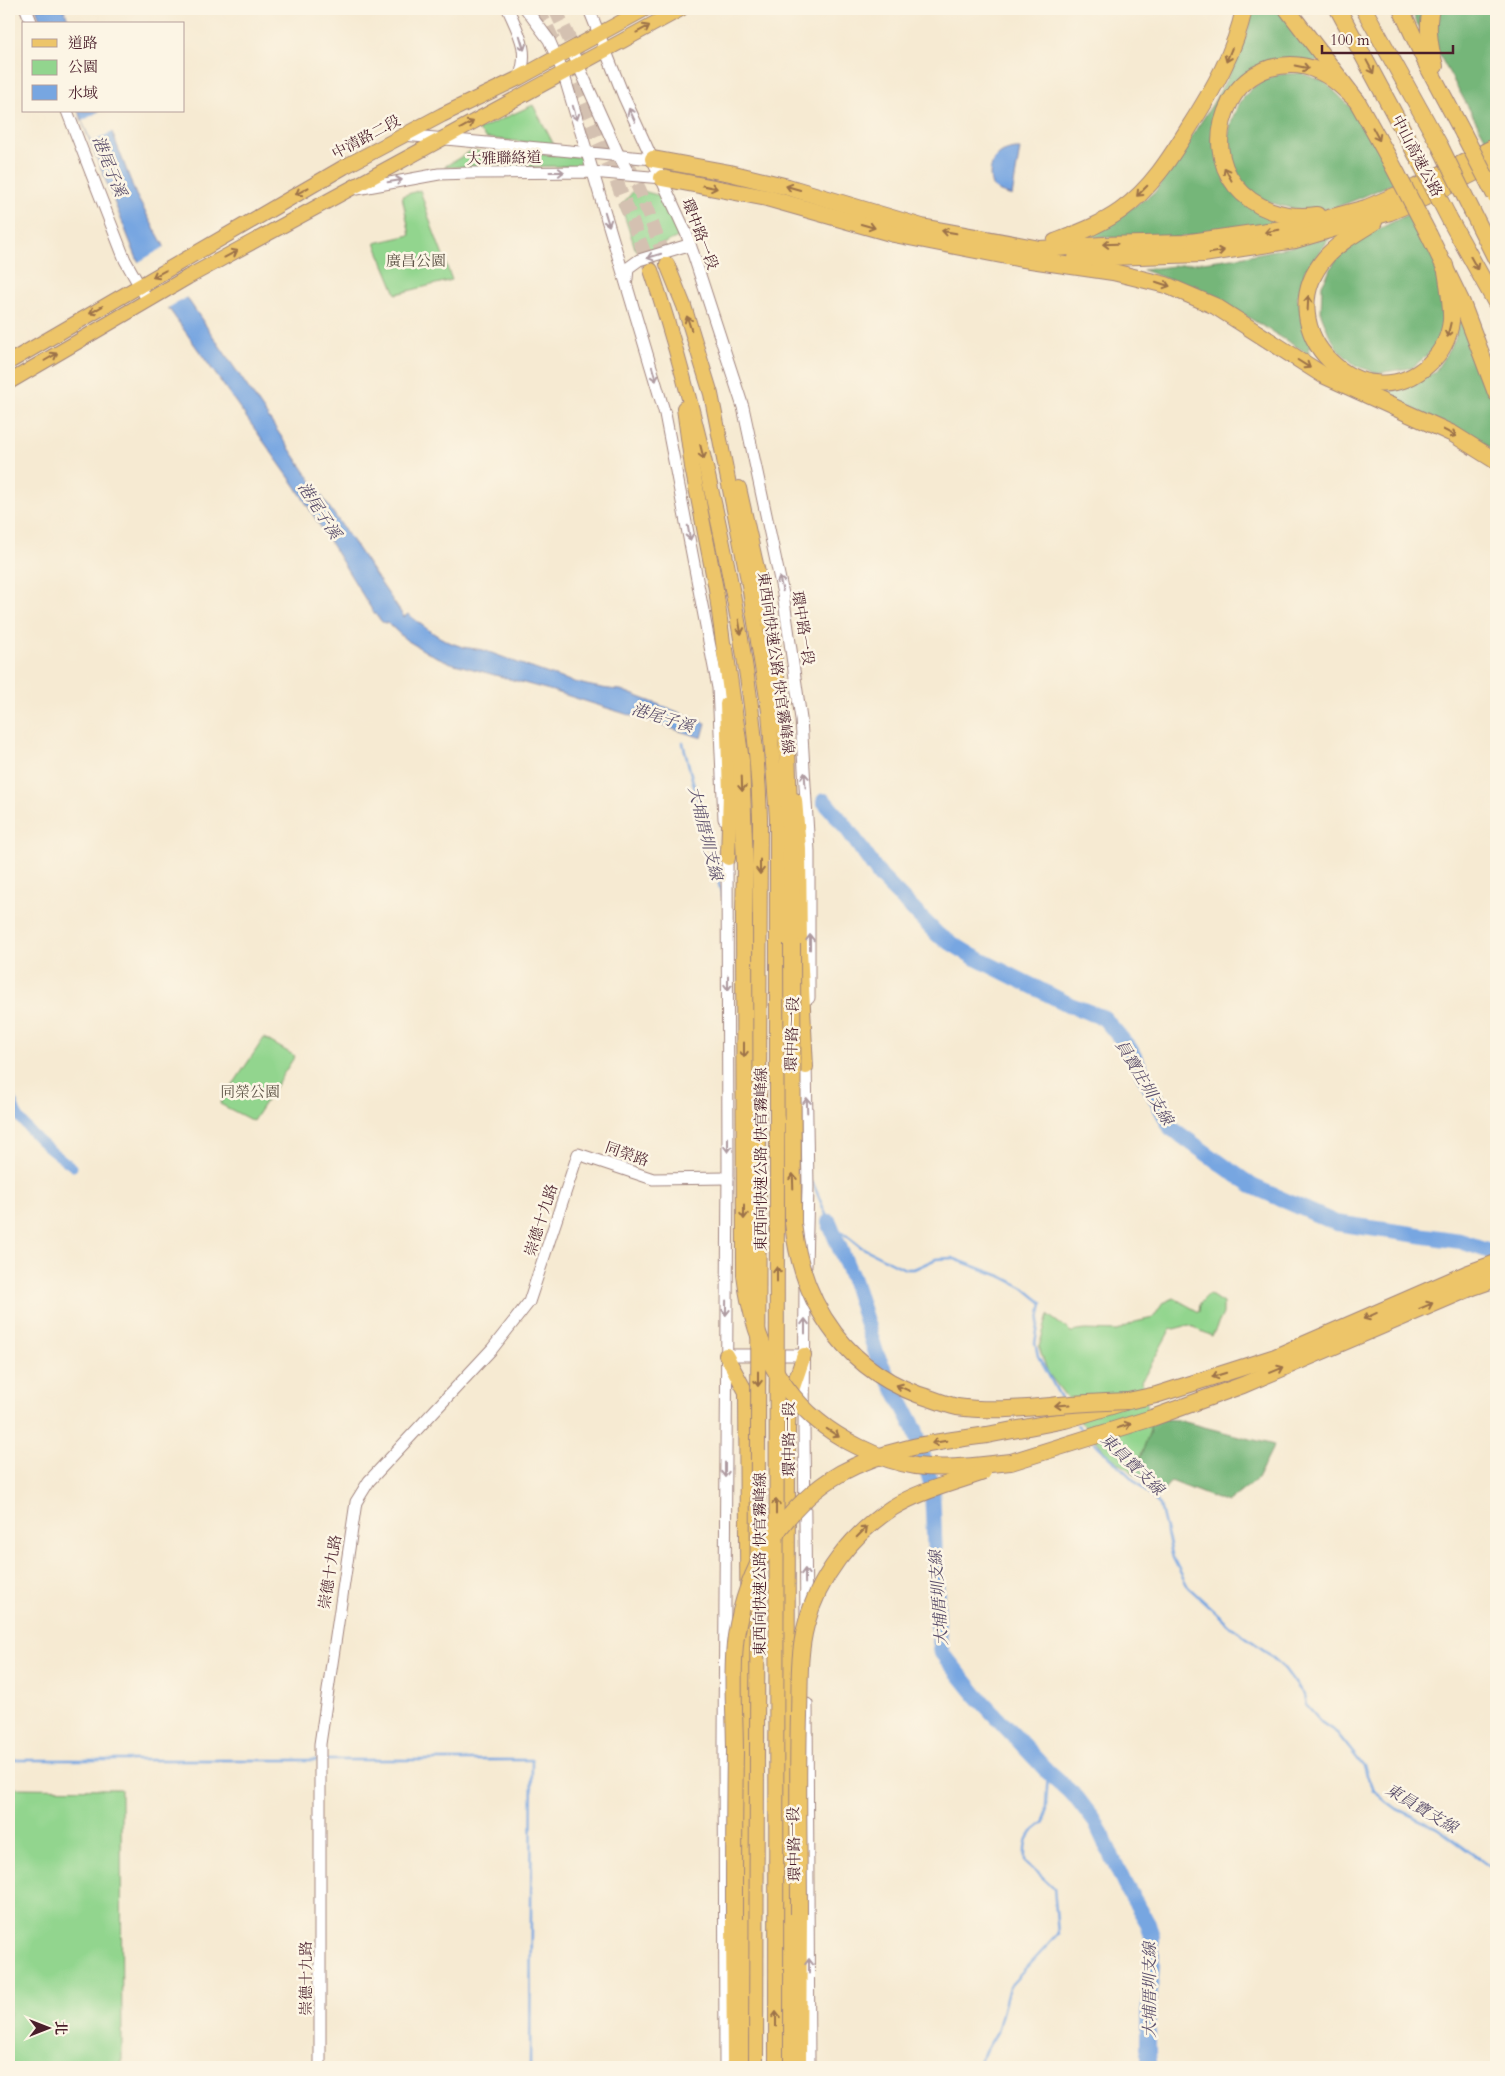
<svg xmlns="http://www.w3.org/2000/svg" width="1505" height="2076" font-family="Cardo,'Noto Serif TC',serif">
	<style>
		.green { fill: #92d58e; stroke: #6e7a5c }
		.forest { fill: #75b679; stroke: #606a52 }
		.water { fill: #77a6e1; stroke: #606286 }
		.pier { fill: #f6ead2 }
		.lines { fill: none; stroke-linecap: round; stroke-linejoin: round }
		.stream { stroke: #77a6e1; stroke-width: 2.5 }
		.canal { stroke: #77a6e1; stroke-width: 9 }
		.river { stroke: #77a6e1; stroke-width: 16 }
		.trunk-tunnel { stroke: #d4c1b1; stroke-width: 14; stroke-dasharray: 14 7; stroke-linecap: butt }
		.tertiary-casing { stroke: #a0847e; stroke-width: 13 }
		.primary-casing { stroke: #a0847e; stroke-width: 16 }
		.trunk-casing { stroke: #a0847e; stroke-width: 16 }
		.motorway-casing { stroke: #a0847e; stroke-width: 18 }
		.tertiary { stroke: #fff; stroke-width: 11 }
		.primary { stroke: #edc569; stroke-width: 14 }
		.trunk { stroke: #edc569; stroke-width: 14 }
		.motorway { stroke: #edc569; stroke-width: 16 }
		.trunk-bridge-casing { stroke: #a0847e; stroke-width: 16; stroke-linecap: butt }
		.motorway-bridge-casing { stroke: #a0847e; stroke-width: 18; stroke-linecap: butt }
		.trunk-bridge { stroke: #edc569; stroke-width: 14 }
		.motorway-bridge { stroke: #edc569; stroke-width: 16 }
		.oneway { stroke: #9c724a }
		.oneway2 { stroke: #ae9aa0 }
		.labels { text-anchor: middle; stroke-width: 5; stroke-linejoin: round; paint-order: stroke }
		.street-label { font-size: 15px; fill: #4a1f2b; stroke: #fcf5e5 }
		.park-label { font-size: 15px; fill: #605649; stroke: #fcf5e5 }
		.water-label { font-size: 16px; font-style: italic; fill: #5a4e6b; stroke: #fcf5e5 }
	</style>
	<rect width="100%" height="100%" fill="#fcf5e5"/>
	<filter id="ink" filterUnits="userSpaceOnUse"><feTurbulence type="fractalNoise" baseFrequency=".02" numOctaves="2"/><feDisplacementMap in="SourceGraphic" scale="10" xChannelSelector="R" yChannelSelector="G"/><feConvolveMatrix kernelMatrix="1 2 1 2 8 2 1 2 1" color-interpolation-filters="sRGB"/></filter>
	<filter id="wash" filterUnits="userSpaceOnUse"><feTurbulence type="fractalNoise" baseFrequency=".0096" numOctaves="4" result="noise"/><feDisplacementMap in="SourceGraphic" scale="20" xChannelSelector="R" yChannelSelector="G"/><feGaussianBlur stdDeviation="1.12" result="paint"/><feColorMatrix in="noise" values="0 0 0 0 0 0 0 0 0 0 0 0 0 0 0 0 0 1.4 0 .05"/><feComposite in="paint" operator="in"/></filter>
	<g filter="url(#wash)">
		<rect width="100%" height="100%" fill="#f6ead2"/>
		<g class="green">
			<polygon points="533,105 554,145 486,138 478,130"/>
			<polygon points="471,151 587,157 589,166 444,167"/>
			<polygon points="635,189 665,197 681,234 680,236 645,252 640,252 635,248 621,206"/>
			<polygon points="420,190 432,227 452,280 396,294 375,243 410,235 402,196"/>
			<polygon points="264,1038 295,1056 253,1121 220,1104"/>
			<polygon points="1209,1294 1223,1303 1223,1314 1212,1336 1189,1325 1170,1330 1142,1381 1150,1418 1150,1431 1136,1469 1132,1472 1108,1455 1079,1419 1071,1403 1048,1373 1039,1347 1048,1315 1071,1332 1085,1330 1117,1331 1135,1322 1153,1318 1163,1303 1174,1298 1199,1312 1200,1303"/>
			<polygon points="9,1788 121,1789 122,2067 9,2067"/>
		</g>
		<g class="forest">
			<polygon points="1254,9 1281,9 1320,58 1317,62 1266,63 1217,118 1227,186 1289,223 1165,239 1083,237 1101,229 1155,192 1212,105 1240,55"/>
			<polygon points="1411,9 1426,9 1422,35"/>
			<polygon points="1434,9 1496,9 1496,138 1488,143 1435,47"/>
			<path d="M1301,73l24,9 44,43 27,57c-19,8 -44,21 -64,26 -28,6 -67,-2 -90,-22 -5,-4 -7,-17 -10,-24 -12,-33 8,-76 42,-86 8,-3 18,-2 27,-3z"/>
			<polygon points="1414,211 1436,251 1449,311 1435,348 1412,368 1378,373 1356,366 1339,351 1329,334 1321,314 1322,285 1342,248"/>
			<polygon points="1331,236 1312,264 1305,269 1303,283 1297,298 1314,348 1308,347 1310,355 1215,297 1143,270 1240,257 1290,247"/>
			<polygon points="1460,312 1496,384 1496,451 1446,424 1370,390 1398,386 1434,373 1455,340"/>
			<polygon points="1150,1418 1177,1420 1274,1445 1257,1479 1227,1503 1171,1481 1162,1492 1132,1472 1136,1469 1150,1431"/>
		</g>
		<g class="water">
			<polygon points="36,9 64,9 70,24 42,24"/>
			<path d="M78,111h26l32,84 27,49 22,51 219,322 4,-3c15,12 33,27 52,32 8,3 17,2 26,5 42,15 91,37 135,39l85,33 -4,15 -149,-47 -102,-28 -23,-10 -23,-14 -16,-15 -7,-2 -10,-12 -76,-123 -129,-181 -30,-47z"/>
			<path d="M1020,149l-8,47 -12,-4 -8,-6c-7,-22 6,-38 28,-37z"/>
		</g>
		<g class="pier">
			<polygon points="100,111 107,111 114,131 92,142 82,121"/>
			<polygon points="166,246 189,296 166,309 137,263"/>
		</g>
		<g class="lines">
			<g class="stream">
				<polyline points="683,743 722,896"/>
				<polyline points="813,1183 829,1222 861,1247 905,1269 914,1269 936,1259 952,1258 1003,1277 1024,1288 1042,1303 1035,1343 1038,1356 1061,1398"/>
				<polyline points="1077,1424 1084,1433"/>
				<polyline points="1094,1442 1160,1505 1173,1558 1188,1587 1233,1628 1264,1650 1284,1668 1304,1695 1306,1705 1321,1722 1337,1733 1357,1758 1364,1767 1373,1791 1397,1809 1437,1828 1496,1871"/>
				<polyline points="9,1760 317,1760"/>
				<polyline points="323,1760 532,1760 530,2067"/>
				<path d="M976,2067l21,-35 12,-45 49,-53 -4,-46 -29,-27c-1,-24 1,-25 20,-39l3,-50"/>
			</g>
			<path class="canal" d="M9,1091c3,7 5,15 8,22 12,22 36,39 56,54"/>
			<g class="river">
				<polyline points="824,801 846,827 881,877 938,935 974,957 1070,1005 1104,1018 1130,1049 1171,1128 1252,1186 1336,1223 1460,1241 1496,1253"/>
				<polyline points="829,1222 853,1280 877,1356 915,1429 932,1487 938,1628 942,1653 976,1695 1048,1772 1077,1798 1096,1823 1125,1885 1148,1923 1152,1937 1152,1966 1148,2016 1148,2067"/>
			</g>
		</g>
	</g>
	<g filter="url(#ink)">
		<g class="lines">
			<g class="trunk-tunnel">
				<polyline points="538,9 555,44"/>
				<polyline points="555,9 579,59"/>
				<polyline points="565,66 616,180 651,270"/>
				<polyline points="628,165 640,191 667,264"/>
			</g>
			<g class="tertiary-casing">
				<g id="tertiary">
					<polyline points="26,9 32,24"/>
					<path d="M508,9c11,25 22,42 11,69"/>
					<polyline points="526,9 549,40 563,72 665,414 718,688 724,819"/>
					<polyline points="589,9 624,97 687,235 743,407 783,594 801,719 809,851 809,998"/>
					<polyline points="571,49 619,156 629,174"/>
					<polyline points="67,111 125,260 148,301"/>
					<polyline points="404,135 653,159"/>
					<polyline points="357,189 439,174 471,173 592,172 662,178"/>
					<polyline points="627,279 628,268 639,260 685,246 690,248 693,253"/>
					<polyline points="806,1266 808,1187 806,1059"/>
					<polyline points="805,1284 804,1430 806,1616"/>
					<polyline points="726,1355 804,1355"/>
					<polyline points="807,1704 809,2067"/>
					<polyline points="320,2067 320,1744 356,1502 369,1481 492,1349 529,1302 578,1154 653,1179 728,1178"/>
					<polyline points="725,2067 724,1740 728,1166 727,849"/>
				</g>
			</g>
			<g class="primary-casing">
				<g id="primary">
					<polyline points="9,362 344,167 442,115 519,78 645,9"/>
					<polyline points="9,382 188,277 681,9"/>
				</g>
			</g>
			<g class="trunk-casing">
				<g id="trunk">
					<polyline points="667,264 684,306 711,394 749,585 769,711 777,818 777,1119"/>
					<path d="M651,270c27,79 47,160 65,241 22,102 41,203 44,307l-1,302"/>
					<polyline points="684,408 692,467 716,589 725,658"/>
					<polyline points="739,488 771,631 788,759"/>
					<polyline points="727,704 730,793 728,858"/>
					<polyline points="795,800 799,848 800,950 806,1067"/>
					<polyline points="726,1355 746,1392 748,1684 745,2067"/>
					<polyline points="787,2067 788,1430 789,1399 804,1355"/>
				</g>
			</g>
			<g class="motorway-casing">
				<g id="motorway">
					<polyline points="1287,9 1357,101 1391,162"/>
					<polyline points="1338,9 1418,158"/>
					<polyline points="1364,9 1440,146"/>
					<polyline points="1401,9 1427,65 1463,133"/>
					<path d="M1431,9c-5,19 -1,39 4,57"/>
					<polyline points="653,159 730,173 788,187 922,227 1040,249 1103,245 1184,243 1295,227 1366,208 1416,187 1496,146"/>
					<polyline points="662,178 767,198 894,234 1017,258 1113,272 1166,285 1215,306 1323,375 1453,434 1496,461"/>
					<polyline points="1472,211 1496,259"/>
					<path d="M1317,215c-69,9 -119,-49 -87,-113 8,-16 22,-28 40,-34 15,-4 33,-4 48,3 15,6 27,19 39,30"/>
					<path d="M1374,222c-17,11 -36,21 -49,36 -60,72 39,167 104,106 13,-12 20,-25 22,-43 1,-19 -3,-37 -6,-56"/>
					<polyline points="1451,222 1496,303"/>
					<polyline points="1429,235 1462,303 1496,393"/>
					<path d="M1055,242c23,-9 45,-17 65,-31 31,-22 51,-54 70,-85 24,-38 45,-74 54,-117"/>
					<polyline points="1076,258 1203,254 1295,240 1390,212 1426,197 1496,162"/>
					<polyline points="725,649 741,761 745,866 744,914"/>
					<polyline points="787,749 792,896 792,944"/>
					<polyline points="987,1435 1065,1420 1128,1401 1156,1395 1275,1357 1466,1274 1496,1263"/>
					<polyline points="1011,1462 1152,1418 1243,1385 1473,1287 1496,1279"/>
					<polyline points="734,1919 735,2067"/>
					<polyline points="798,2067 799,1914"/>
				</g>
			</g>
			<use href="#tertiary" class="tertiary"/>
			<use href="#primary" class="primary"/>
			<use href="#trunk" class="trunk"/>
			<use href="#motorway" class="motorway"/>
			<g class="trunk-bridge-casing">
				<g id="trunk-bridge">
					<polyline points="756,2067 759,1120"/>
					<polyline points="776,2067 777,1119"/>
				</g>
			</g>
			<g class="motorway-bridge-casing">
				<g id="motorway-bridge">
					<polyline points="1463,133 1495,195"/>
					<polyline points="1440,146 1472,211"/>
					<polyline points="1418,158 1451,222"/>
					<polyline points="1391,162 1429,235"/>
					<path d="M744,914l1,361c9,75 43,138 114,172 18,9 37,16 57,19 33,4 63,-1 95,-4"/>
					<path d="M792,944l1,279c9,84 56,152 139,176 8,3 17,6 25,8 34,5 69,1 103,-2 22,-2 45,-3 68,-4"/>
					<path d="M799,1914c0,-66 -2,-132 0,-198 1,-30 -1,-61 7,-91 12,-47 45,-90 86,-117 27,-17 61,-25 91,-36"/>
					<path d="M734,1919c0,-55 0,-111 1,-166 0,-36 -4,-83 1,-117 10,-66 46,-129 105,-163 45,-25 96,-31 146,-38"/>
				</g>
			</g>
			<use href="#trunk-bridge" class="trunk-bridge"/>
			<use href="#motorway-bridge" class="motorway-bridge"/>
		</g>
		<defs><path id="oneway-shaft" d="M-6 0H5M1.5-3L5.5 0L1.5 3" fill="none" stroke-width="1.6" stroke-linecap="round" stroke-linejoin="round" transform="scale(1.25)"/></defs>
		<g class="oneway">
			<use href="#oneway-shaft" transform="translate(643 29) rotate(-28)"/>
			<use href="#oneway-shaft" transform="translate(1229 55) rotate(112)"/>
			<use href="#oneway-shaft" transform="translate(1302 67) rotate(12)"/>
			<use href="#oneway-shaft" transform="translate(1370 67) rotate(62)"/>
			<use href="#oneway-shaft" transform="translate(467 125) rotate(-29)"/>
			<use href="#oneway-shaft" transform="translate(1376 134) rotate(62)"/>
			<use href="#oneway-shaft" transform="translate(1228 174) rotate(-118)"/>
			<use href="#oneway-shaft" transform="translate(710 187) rotate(11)"/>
			<use href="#oneway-shaft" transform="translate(793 188) rotate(-164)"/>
			<use href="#oneway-shaft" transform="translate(302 191) rotate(151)"/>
			<use href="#oneway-shaft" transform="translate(1142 191) rotate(135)"/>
			<use href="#oneway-shaft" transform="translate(868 226) rotate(16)"/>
			<use href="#oneway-shaft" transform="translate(1272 231) rotate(170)"/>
			<use href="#oneway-shaft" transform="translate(949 232) rotate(-170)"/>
			<use href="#oneway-shaft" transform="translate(1110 244) rotate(178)"/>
			<use href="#oneway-shaft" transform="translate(1217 252) rotate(-9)"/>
			<use href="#oneway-shaft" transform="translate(231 254) rotate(-28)"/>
			<use href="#oneway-shaft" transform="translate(1474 263) rotate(61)"/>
			<use href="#oneway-shaft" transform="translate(159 274) rotate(152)"/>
			<use href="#oneway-shaft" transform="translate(1163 284) rotate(18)"/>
			<use href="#oneway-shaft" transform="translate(1308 303) rotate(-87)"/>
			<use href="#oneway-shaft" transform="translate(96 310) rotate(149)"/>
			<use href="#oneway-shaft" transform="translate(689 323) rotate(-108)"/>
			<use href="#oneway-shaft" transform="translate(1449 330) rotate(103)"/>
			<use href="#oneway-shaft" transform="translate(51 357) rotate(-30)"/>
			<use href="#oneway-shaft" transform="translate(1304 364) rotate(32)"/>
			<use href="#oneway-shaft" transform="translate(1450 433) rotate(27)"/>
			<use href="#oneway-shaft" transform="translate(702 452) rotate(76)"/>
			<use href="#oneway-shaft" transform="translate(740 627) rotate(80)"/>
			<use href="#oneway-shaft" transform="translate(742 784) rotate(88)"/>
			<use href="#oneway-shaft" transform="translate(760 867) rotate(90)"/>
			<use href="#oneway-shaft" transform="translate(744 1050) rotate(90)"/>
			<use href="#oneway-shaft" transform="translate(793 1181) rotate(-92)"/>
			<use href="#oneway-shaft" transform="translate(744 1212) rotate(90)"/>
			<use href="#oneway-shaft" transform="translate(777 1274) rotate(-90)"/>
			<use href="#oneway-shaft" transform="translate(1426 1306) rotate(-23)"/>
			<use href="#oneway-shaft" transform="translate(1370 1316) rotate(156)"/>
			<use href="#oneway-shaft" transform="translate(1277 1370) rotate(-23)"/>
			<use href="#oneway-shaft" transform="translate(1219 1375) rotate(163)"/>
			<use href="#oneway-shaft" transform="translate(758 1379) rotate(90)"/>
			<use href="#oneway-shaft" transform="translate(903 1388) rotate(-156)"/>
			<use href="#oneway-shaft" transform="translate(1062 1405) rotate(176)"/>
			<use href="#oneway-shaft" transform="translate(1124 1426) rotate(-17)"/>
			<use href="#oneway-shaft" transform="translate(833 1433) rotate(33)"/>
			<use href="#oneway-shaft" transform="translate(939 1442) rotate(170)"/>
			<use href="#oneway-shaft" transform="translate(776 1506) rotate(-90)"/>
			<use href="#oneway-shaft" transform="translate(862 1532) rotate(-45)"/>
			<use href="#oneway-shaft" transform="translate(776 2019) rotate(-90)"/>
		</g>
		<g class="oneway2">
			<use href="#oneway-shaft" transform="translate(522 43) rotate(73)"/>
			<use href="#oneway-shaft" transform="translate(575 113) rotate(73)"/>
			<use href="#oneway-shaft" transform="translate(632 115) rotate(-115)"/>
			<use href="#oneway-shaft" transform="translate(557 172)"/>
			<use href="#oneway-shaft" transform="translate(395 181) rotate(-9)"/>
			<use href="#oneway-shaft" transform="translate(607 219) rotate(73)"/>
			<use href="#oneway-shaft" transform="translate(654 256) rotate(163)"/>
			<use href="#oneway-shaft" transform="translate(654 374) rotate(74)"/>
			<use href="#oneway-shaft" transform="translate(689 533) rotate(80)"/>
			<use href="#oneway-shaft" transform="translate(781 584) rotate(-103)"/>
			<use href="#oneway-shaft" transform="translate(805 780) rotate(-94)"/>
			<use href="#oneway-shaft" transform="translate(810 942) rotate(-90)"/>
			<use href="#oneway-shaft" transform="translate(728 983) rotate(90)"/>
			<use href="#oneway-shaft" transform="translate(807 1105) rotate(-92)"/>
			<use href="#oneway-shaft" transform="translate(728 1145) rotate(90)"/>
			<use href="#oneway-shaft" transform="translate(726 1308) rotate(91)"/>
			<use href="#oneway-shaft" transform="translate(805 1326) rotate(-90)"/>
			<use href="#oneway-shaft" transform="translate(725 1470) rotate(90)"/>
			<use href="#oneway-shaft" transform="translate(805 1576) rotate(-91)"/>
			<use href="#oneway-shaft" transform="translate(809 1966) rotate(-90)"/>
		</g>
	</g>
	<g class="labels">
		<g class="street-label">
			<text transform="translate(366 137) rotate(-28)" y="5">中清路二段</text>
			<text transform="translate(1417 156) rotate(62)" y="5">中山高速公路</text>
			<text transform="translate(504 158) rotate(-1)" y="5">大雅聯絡道</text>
			<text transform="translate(700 234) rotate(69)" y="5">環中路一段</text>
			<text transform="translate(803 628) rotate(81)" y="5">環中路一段</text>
			<text transform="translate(776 663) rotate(82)" y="5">東西向快速公路 快官霧峰線</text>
			<text transform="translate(792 1034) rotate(-88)" y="5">環中路一段</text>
			<text transform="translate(627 1154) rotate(19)" y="5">同榮路</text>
			<text transform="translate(761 1159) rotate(-90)" y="5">東西向快速公路 快官霧峰線</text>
			<text transform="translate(541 1220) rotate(-72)" y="5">崇德十九路</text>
			<text transform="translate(789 1439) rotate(-90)" y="5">環中路一段</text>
			<text transform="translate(760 1564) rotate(-90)" y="5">東西向快速公路 快官霧峰線</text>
			<text transform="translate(330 1572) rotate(-81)" y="5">崇德十九路</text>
			<text transform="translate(794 1844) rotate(-91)" y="5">環中路一段</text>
			<text transform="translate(306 1978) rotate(-90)" y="5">崇德十九路</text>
		</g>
		<g class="park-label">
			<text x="416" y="266">廣昌公園</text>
			<text x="250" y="1097">同榮公園</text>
		</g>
		<g class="water-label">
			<text transform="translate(110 166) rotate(68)" y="6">港尾子溪</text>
			<text transform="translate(320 510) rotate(57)" y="6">港尾子溪</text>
			<text transform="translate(663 717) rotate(17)" y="6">港尾子溪</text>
			<text transform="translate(706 833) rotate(76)" y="6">大埔厝圳支線</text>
			<text transform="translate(1145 1082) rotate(59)" y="6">員寶庄圳支線</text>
			<text transform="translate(1133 1464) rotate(44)" y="6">東員寶支線</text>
			<text transform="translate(938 1598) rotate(-94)" y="6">大埔厝圳支線</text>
			<text transform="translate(1422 1808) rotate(31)" y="6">東員寶支線</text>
			<text transform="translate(1149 1990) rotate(-90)" y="6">大埔厝圳支線</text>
		</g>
	</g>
	<rect width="1505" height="2076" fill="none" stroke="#fcf5e5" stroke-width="30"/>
	<rect x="22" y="22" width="162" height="90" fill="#fcf5e5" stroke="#b59f9b"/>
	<rect x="32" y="39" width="25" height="8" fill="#edc569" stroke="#b59f9b"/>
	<text x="68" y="48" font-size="15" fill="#4a1f2b">道路</text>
	<rect x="32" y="60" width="25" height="15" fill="#92d58e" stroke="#b59f9b"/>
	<text x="68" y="72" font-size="15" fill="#4a1f2b">公園</text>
	<rect x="32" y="85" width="25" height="15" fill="#77a6e1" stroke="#b59f9b"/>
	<text x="68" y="98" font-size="15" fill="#4a1f2b">水域</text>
	<g transform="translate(48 2028) rotate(90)" stroke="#fcf5e5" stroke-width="4" paint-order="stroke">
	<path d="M0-4L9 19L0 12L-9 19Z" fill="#4a1f2b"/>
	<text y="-8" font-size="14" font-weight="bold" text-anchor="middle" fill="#4a1f2b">北</text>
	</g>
	<path d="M1322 45v8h131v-8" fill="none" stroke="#4a1f2b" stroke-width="2.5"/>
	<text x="1330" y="45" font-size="15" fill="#4a1f2b" stroke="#fcf5e5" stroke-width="4" paint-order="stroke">100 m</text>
</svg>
